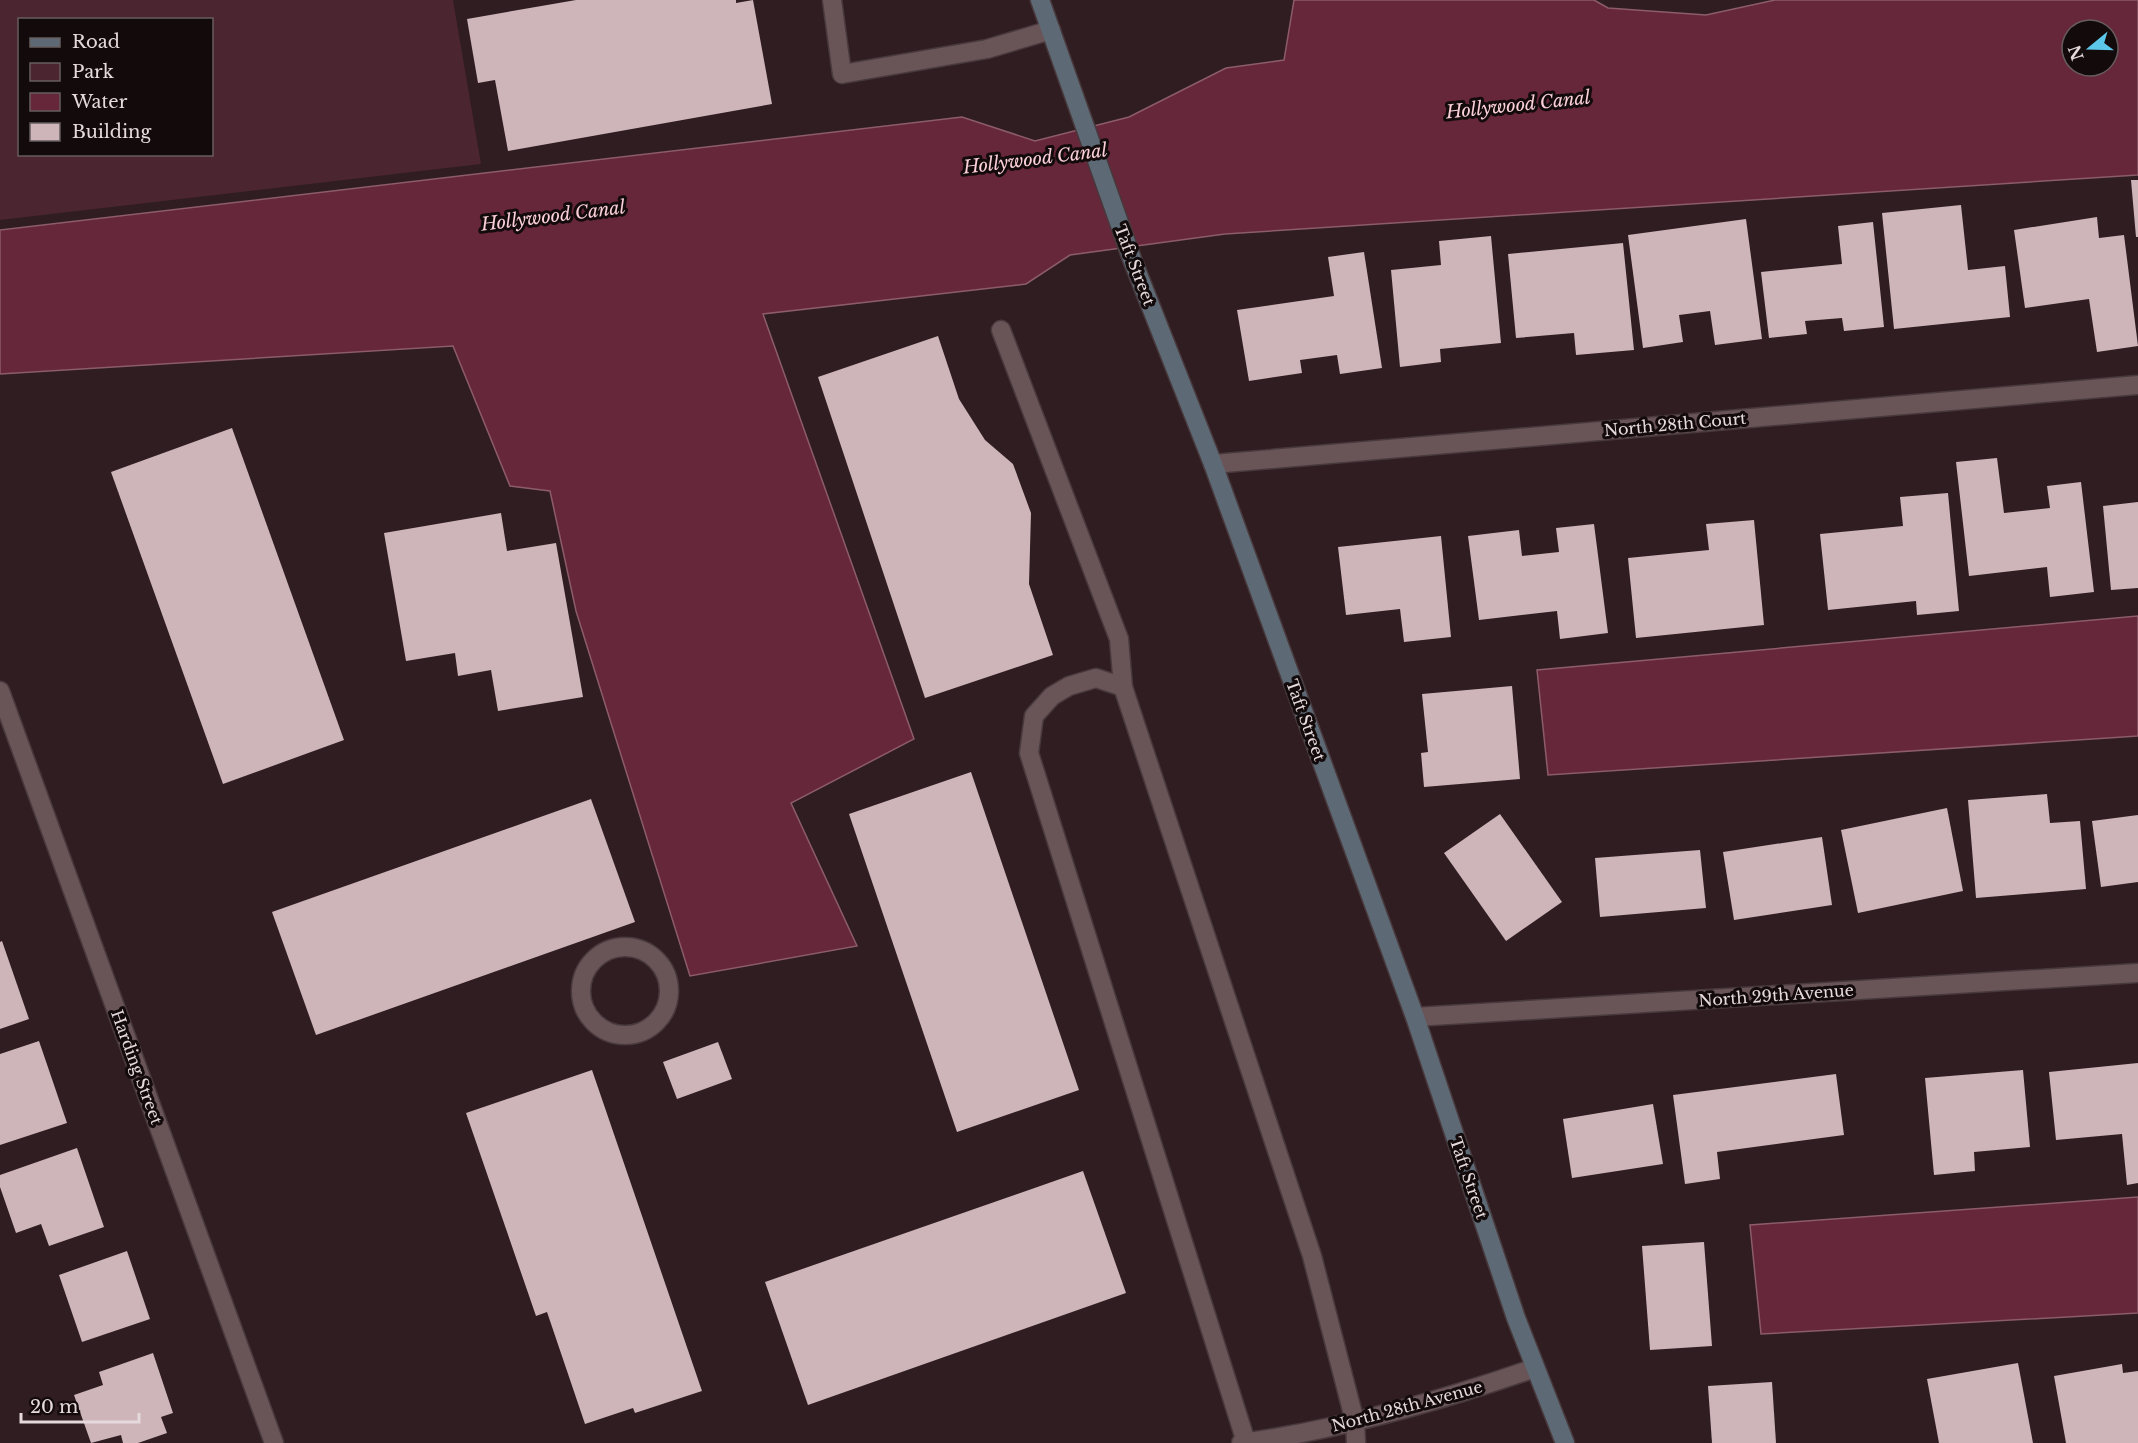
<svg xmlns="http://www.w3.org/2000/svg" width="2138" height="1443" font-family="'Libre Baskerville',serif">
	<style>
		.green { fill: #4b252f; fill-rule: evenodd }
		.water { fill: #66273a; stroke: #8c5c6b; stroke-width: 1.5; fill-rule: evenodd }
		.building { fill: #ceb5ba }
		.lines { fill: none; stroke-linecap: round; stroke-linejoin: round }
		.lane-casing { stroke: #48393d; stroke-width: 21 }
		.street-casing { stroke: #48393d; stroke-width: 21 }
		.secondary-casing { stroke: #48393d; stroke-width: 21 }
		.lane { stroke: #695458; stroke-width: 18 }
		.street { stroke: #695458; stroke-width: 18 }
		.secondary { stroke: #5d6a75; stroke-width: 18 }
		.labels { text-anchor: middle; stroke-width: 6; stroke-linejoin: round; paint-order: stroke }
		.street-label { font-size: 16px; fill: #e6d9dc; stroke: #120a0b }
		.water-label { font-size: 18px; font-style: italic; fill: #fbd0d9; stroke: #120a0b }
	</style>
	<rect width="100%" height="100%" fill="#2f1d21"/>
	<path class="green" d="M0,0h453l28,164 -481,56zM20,20h192v134h-192z"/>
	<g class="water">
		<path d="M1294,0h300l14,8 98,7 69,-15h363v175l-913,59 -155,21 -44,29 -263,30 151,425 -123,64 66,143 -167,30 -114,-365 -26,-120 -40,-5 -57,-140 -453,28v-144l962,-113 73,24 94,-24 97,-49 58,-8zM2072,30h36v36h-36z"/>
		<polygon points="2138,616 2138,736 1548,775 1537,670"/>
		<polygon points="2138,1197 2138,1313 1761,1334 1750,1225"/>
	</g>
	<g class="building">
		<polygon points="576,0 736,0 736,3 753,0 772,104 508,151 495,80 478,83 467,19"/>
		<polygon points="2131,180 2138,180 2138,237 2136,237"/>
		<polygon points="1961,205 1968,270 2005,266 2010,317 1894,329 1882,213"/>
		<polygon points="2097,217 2099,238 2124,235 2138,346 2097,352 2089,299 2025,308 2014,230"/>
		<polygon points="1746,219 1762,339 1715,345 1710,311 1679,315 1683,342 1643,348 1628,235"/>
		<polygon points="1873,222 1884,327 1844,331 1842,318 1805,321 1807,334 1769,338 1761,272 1842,264 1838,226"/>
		<polygon points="1491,236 1501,343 1440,349 1441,362 1400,367 1391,270 1441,265 1439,241"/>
		<polygon points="1623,243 1634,350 1576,355 1574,333 1516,338 1508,254"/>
		<polygon points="1364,252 1382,368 1340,374 1337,355 1300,360 1302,373 1249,381 1237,310 1334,296 1328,257"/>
		<polygon points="938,336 959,399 985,440 1013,464 1031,513 1029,584 1053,655 925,698 818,377"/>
		<polygon points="232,428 344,740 223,784 111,472"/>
		<polygon points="1997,458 2004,513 2050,508 2047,486 2081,482 2094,592 2050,597 2047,567 1969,576 1956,462"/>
		<polygon points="1948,493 1959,611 1917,615 1916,601 1828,610 1820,534 1903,526 1900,497"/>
		<polygon points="2138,502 2138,588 2111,590 2103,506"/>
		<polygon points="501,513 507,551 556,543 583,697 498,711 491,670 458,676 455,653 406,661 384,533"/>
		<polygon points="1754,520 1764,625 1636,638 1628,558 1709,550 1706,524"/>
		<polygon points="1594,524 1608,633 1560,639 1557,611 1479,620 1468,536 1519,530 1522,556 1559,552 1556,528"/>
		<polygon points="1441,536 1451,637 1404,642 1400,609 1346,615 1338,547"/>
		<polygon points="1512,686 1520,779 1424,787 1421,753 1428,752 1422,694"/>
		<polygon points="971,772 1079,1090 957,1132 849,814"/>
		<polygon points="2047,794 2050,823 2080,821 2086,889 1976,898 1968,800"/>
		<polygon points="591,799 635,922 316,1035 272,912"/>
		<polygon points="1947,808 1963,891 1858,913 1841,830"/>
		<polygon points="1500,814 1562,902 1506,941 1444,853"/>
		<polygon points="2138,815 2138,882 2101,887 2092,821"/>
		<polygon points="1822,837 1832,905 1734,920 1723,852"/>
		<polygon points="1700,850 1706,908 1600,917 1595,858"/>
		<polygon points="2,941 29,1019 0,1029 0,942"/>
		<polygon points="39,1041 67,1123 0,1145 0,1054"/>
		<polygon points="718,1042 732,1079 677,1099 663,1062"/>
		<polygon points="2138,1063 2138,1183 2127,1185 2122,1134 2056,1140 2049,1072"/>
		<polygon points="592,1070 702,1391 635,1413 633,1408 585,1424 547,1312 536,1316 466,1113"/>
		<polygon points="2023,1070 2030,1147 1974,1152 1975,1171 1934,1175 1925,1078"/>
		<polygon points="1836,1074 1844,1135 1717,1152 1720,1179 1685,1184 1673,1095"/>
		<polygon points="1653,1104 1663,1164 1572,1178 1563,1119"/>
		<polygon points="77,1148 104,1227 49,1246 41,1224 16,1233 0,1187 0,1175"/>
		<polygon points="1083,1171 1126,1293 808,1405 765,1282"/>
		<polygon points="1704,1242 1712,1346 1650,1350 1642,1246"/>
		<polygon points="127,1251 150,1319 82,1342 59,1275"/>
		<polygon points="153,1353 173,1413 161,1417 167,1433 138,1443 123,1443 121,1435 91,1443 74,1395 103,1385 99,1372"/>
		<polygon points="2018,1363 2033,1443 1939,1443 1927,1379"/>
		<polygon points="2122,1364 2123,1373 2138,1371 2138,1443 2066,1443 2054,1376"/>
		<polygon points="1772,1382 1776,1443 1712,1443 1708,1386"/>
	</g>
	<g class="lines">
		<g class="lane-casing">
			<g id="lane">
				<polyline points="832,0 842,74 987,49 1051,30"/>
				<polyline points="1001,330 1119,639 1123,687"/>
				<circle cx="625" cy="991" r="44"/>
				<polyline points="1246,1442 1029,753 1034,716 1052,696 1069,686 1096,678 1123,687 1312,1256 1355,1422 1356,1443"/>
			</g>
		</g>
		<g class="street-casing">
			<g id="street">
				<polyline points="1213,464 2138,385"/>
				<polyline points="0,691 274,1443"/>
				<polyline points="1415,1017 2138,973"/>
				<path d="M1241,1443c100,-13 199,-42 294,-75"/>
			</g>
		</g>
		<g class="secondary-casing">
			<polyline id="secondary" points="1040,0 1132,259 1213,464 1415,1017 1516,1318 1565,1443"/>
		</g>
		<use href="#lane" class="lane"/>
		<use href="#street" class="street"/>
		<use href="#secondary" class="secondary"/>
	</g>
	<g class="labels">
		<g class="street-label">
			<text transform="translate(1135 265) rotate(69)" y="6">Taft Street</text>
			<text transform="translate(1675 424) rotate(-5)" y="6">North 28th Court</text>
			<text transform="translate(1306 720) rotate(70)" y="6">Taft Street</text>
			<text transform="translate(1776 995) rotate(-4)" y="6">North 29th Avenue</text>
			<text transform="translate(137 1067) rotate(70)" y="6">Harding Street</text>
			<text transform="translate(1469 1178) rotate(71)" y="6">Taft Street</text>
			<text transform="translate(1407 1406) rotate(-15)" y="6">North 28th Avenue</text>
		</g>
		<g class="water-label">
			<text transform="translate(1518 105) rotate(-6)" y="6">Hollywood Canal</text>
			<text transform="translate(1035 159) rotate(-7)" y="6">Hollywood Canal</text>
			<text transform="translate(553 216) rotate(-7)" y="6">Hollywood Canal</text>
		</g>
	</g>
	<rect x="18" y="18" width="195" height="138" fill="#120a0b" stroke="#675d5f" stroke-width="1.5"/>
	<rect x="30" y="38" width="30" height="9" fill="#5d6a75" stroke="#675d5f" stroke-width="1.5"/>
	<text x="72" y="48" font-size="18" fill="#e6d9dc">Road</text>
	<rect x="30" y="63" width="30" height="18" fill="#4b252f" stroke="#675d5f" stroke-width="1.5"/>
	<text x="72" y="78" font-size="18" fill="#e6d9dc">Park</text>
	<rect x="30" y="93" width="30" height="18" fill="#66273a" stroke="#675d5f" stroke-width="1.5"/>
	<text x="72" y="108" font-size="18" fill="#e6d9dc">Water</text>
	<rect x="30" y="123" width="30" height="18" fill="#ceb5ba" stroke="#675d5f" stroke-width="1.5"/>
	<text x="72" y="138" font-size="18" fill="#e6d9dc">Building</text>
	<g transform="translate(2090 48) rotate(251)"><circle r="28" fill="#120a0b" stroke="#675d5f" stroke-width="1.5"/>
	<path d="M0-4.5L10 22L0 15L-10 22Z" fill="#5cc7e8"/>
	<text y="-9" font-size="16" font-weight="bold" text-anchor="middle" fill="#e6d9dc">N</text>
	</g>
	<path d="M21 1413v9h118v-9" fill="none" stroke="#e6d9dc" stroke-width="3"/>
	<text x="30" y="1413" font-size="18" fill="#e6d9dc" stroke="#120a0b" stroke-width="4.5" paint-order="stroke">20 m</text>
</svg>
